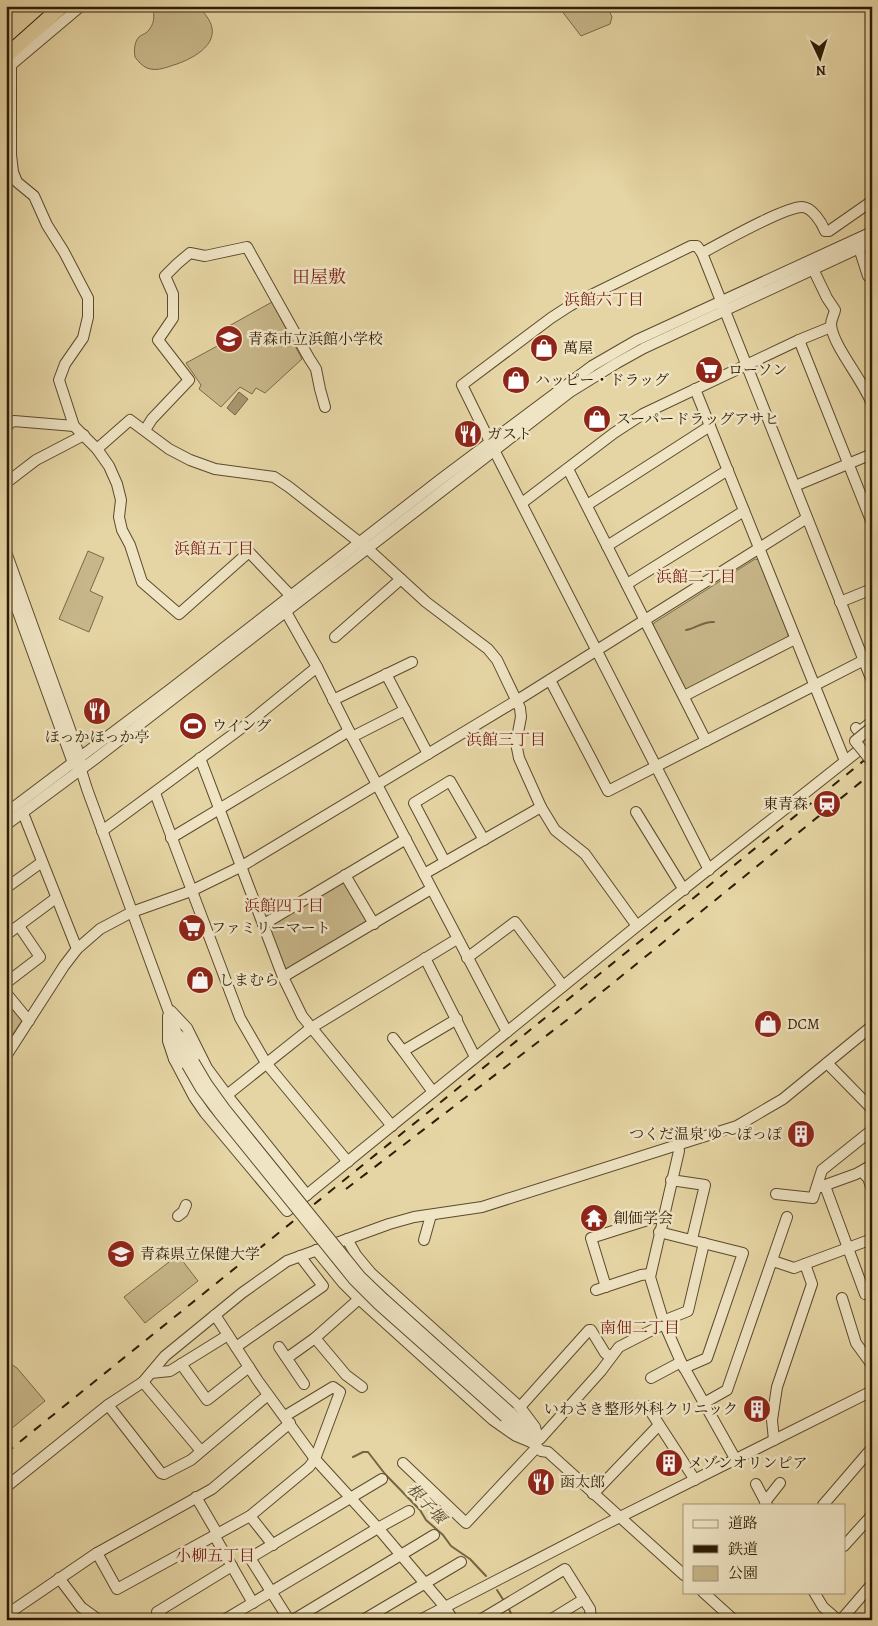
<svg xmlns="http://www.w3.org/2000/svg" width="878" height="1626" font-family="Alegreya,'Noto Serif JP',serif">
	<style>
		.green { fill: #c7b689; stroke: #7a6947 }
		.water { fill: #a7966e; stroke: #766544 }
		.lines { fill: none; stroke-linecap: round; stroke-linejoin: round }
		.stream { stroke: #766544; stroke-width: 2 }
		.minor-casing { stroke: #5b4a2d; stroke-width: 12 }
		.highway-casing { stroke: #2d1c05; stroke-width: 16 }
		.minor { stroke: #efe4c4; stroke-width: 10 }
		.highway { stroke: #e6d5a4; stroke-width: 14 }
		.rail { stroke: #2d1c05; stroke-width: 2; stroke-dasharray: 9 9; stroke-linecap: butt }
		.minor-bridge-casing { stroke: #5b4a2d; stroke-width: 12; stroke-linecap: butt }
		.minor-bridge { stroke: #efe4c4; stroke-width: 10 }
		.labels { text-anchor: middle; stroke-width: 5; stroke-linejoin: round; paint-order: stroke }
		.poi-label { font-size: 15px; fill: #2d1c05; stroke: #efe4c4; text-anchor: start }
		.neighbourhood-label { font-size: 16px; fill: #7a1f14; stroke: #efe4c4 }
		.water-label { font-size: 16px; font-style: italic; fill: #58472a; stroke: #efe4c4 }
		.quarter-label { font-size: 18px; fill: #7a1f14; stroke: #efe4c4 }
	</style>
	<rect width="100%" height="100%" fill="#e6d5a4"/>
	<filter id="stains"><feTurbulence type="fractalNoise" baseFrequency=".004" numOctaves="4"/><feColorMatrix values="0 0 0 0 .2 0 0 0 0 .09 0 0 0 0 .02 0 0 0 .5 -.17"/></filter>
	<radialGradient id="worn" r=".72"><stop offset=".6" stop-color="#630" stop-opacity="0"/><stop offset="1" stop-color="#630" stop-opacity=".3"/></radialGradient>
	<g class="green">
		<path d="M152,6h45c31,27 10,47 -20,58 -10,3 -20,8 -30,4 -5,-2 -9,-7 -12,-11 -1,-6 -1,-15 4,-20 2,-2 5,-3 7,-4 9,-8 9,-17 6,-27z"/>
		<polygon points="558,6 607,6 612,17 610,24 581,36"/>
		<polygon points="272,302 302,359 265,393 256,388 252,394 240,387 221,407 199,389 201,385 186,363 221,344 220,331"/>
		<polygon points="88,551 104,558 90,591 103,597 89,632 59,619"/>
		<polygon points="755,559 760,560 788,633 788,638 688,691 683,690 652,628 654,623"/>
		<polygon points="342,881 346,882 368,923 288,971 285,970 269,928 271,925"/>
		<polygon points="6,996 23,1019 6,1044"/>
		<polygon points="178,1255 198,1281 145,1323 124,1297"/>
		<polygon points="6,1361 17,1368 45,1401 6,1433"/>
	</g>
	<polygon class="water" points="239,392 248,399 235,415 227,408"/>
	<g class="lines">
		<g class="stream">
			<path d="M686,630c11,-2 17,-9 28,-8"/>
			<polyline points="353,1457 363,1452 368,1452 385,1474 420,1510 426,1520 443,1535 451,1546 470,1559 486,1576"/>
			<polyline points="497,1590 504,1601"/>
			<polyline points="508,1607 514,1620"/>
		</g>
		<g class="minor-casing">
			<g id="minor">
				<polyline points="6,57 11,65 11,155 13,172 17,182 34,196 47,225 64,252 88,298 88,317 83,338 65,364 59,380 74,426 97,449 130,420 169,449 190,460 215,469 274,477 289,487 368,549 426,602 488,649 497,660 520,708 521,717 516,743 519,758 541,807 555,830 585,854 637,926"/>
				<polyline points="11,65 81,6"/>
				<polyline points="859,248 868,276 872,274"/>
				<path d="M702,253c19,-10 82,-46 100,-46 10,0 20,16 23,24h4l43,-30"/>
				<path d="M813,269l14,29 8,12c-1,5 -4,9 -4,15 2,21 32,55 41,79"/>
				<polyline points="799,340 872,523"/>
				<polyline points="695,389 845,761"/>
				<polyline points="6,428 10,423 14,421 74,426"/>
				<polyline points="145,430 152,419 189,380 158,340 173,318 173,294 165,276 177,264 190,253 205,256 247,247 309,358 316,369 320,389 325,407"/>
				<polyline points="97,449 109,466 117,484 121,500 119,517 122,530 130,545 142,582 179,614 249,552 290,595"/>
				<polyline points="568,469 706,741"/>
				<polyline points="6,483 36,460 84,435"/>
				<polyline points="795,486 872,454"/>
				<polyline points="522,503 614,433 643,414 799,340 831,327"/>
				<polyline points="587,505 710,426"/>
				<polyline points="607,546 728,470"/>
				<polyline points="6,552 80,757 81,770 87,789 177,1034 176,1040 185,1060"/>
				<polyline points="6,579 73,763 76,766"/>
				<polyline points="627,584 744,511"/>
				<polyline points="840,602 872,589"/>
				<polyline points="286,612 317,667 352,737 507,1032"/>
				<polyline points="335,637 401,579"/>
				<polyline points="386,674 428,754"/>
				<polyline points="550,680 608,791 872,656"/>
				<polyline points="684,696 795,639"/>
				<polyline points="333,700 412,662"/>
				<polyline points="856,728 859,732 869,724"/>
				<polyline points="352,737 405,710"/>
				<polyline points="200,758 283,977 302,1016 392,1126"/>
				<polyline points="155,793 240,1018 266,1063 348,1162"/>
				<polyline points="636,812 684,890"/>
				<polyline points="6,813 172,688 441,479 592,366 637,340 872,232"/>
				<polyline points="23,813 77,949"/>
				<polyline points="6,825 95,759 570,392 617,363 644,348 872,242"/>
				<polyline points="102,831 247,724 317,667"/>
				<polyline points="171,838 349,731"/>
				<polyline points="445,862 414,803 450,781 484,840"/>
				<polyline points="709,870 494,450 462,385 551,318 571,305 691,246 697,246 702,253 872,681"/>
				<polyline points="424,874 541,807"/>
				<polyline points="345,875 374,924"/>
				<polyline points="6,888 42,862"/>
				<polyline points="264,924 406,839"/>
				<polyline points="6,935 56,898"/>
				<polyline points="425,958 475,1057"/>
				<polyline points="467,958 515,922 563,986"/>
				<polyline points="283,977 431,889"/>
				<polyline points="6,983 40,957 19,926"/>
				<polyline points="6,993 29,1021"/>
				<polyline points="171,1011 187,1028 207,1068 227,1095"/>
				<polyline points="168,1016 168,1041 174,1059"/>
				<polyline points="177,1034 183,1038 194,1062"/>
				<polyline points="393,1038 403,1051"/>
				<polyline points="182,1054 174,1059 194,1097 205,1113 287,1211 637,926 872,740"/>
				<polyline points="6,1056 64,966 77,949 100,929 132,912 191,891 242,866 524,696 807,518"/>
				<polyline points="827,1063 872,1109"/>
				<polyline points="433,1092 403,1051 457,1019"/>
				<polyline points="678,1145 679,1151 650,1277 664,1323 681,1362 736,1460"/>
				<polyline points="862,1172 868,1178 872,1189"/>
				<polyline points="671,1180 705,1185 692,1239"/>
				<polyline points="825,1186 865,1294 872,1292"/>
				<polyline points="820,1187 856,1174 872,1165"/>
				<polyline points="776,1194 813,1198 822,1170 872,1130"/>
				<polyline points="307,1195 227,1095 311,1028 457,939"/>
				<polyline points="178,1216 183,1212 186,1205"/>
				<polyline points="659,1232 743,1253 707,1358 684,1368"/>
				<polyline points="347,1239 356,1255 371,1273 520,1407 535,1427 538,1438"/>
				<polyline points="424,1240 431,1215"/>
				<polyline points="316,1250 343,1283 359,1299 493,1420 516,1436 533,1443"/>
				<polyline points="773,1261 794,1268 872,1239"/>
				<polyline points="606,1287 591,1238 654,1218 662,1218"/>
				<polyline points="596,1290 641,1275 650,1274"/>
				<polyline points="842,1298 856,1343 872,1365"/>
				<polyline points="215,1315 258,1381 315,1459 378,1528 445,1607 453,1620"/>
				<polyline points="315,1338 346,1375 362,1387"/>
				<polyline points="236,1347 323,1286 300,1256"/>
				<polyline points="279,1347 304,1384"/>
				<polyline points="287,1358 315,1338 359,1299"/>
				<polyline points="181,1364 207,1400 249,1367"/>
				<polyline points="151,1373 170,1371 228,1335"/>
				<polyline points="651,1378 681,1362"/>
				<polyline points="143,1382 201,1451"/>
				<polyline points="704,1403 727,1390 787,1217"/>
				<polyline points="108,1405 161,1473 164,1474 191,1460 268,1395"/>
				<polyline points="647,1406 695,1480"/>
				<polyline points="520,1407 589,1330 591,1330 605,1353 611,1357"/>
				<polyline points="510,1412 534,1434"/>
				<polyline points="505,1417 541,1451 548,1452 684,1575"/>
				<polyline points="540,1439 601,1371 619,1347 660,1326 668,1319 688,1311 704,1243"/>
				<polyline points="774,1440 772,1420 777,1387 812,1284 805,1264"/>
				<polyline points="403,1463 466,1523 537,1447"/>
				<polyline points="756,1484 767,1505"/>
				<polyline points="6,1487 108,1405 143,1382 165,1356 242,1293 287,1261 389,1224 414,1217 482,1207 737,1126 783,1099 872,1026"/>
				<polyline points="593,1494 659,1425"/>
				<polyline points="196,1497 217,1533"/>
				<polyline points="765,1502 780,1483"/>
				<polyline points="823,1505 872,1448"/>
				<polyline points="250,1516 273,1545"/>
				<polyline points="214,1535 253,1603"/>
				<polyline points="844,1546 872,1515"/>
				<polyline points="97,1553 117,1589 250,1516 309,1467 315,1459 340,1392 333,1387 285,1416"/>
				<polyline points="59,1578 81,1607 99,1620"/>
				<polyline points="703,1592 734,1620"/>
				<polyline points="814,1592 823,1607 838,1620"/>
				<polyline points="9,1613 97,1553 212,1489 290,1423"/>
				<polyline points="165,1620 157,1612 232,1566"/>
				<polyline points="224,1620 378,1528 409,1511"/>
				<polyline points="289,1620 250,1558 382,1479"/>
				<polyline points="293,1620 434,1535"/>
				<polyline points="363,1620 461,1562"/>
				<polyline points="420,1620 600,1527 872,1391"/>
				<polyline points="480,1620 565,1569 590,1609 591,1620"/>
				<polyline points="550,1620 584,1599"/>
				<polyline points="841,1620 872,1584"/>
			</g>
		</g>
		<g class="highway-casing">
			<polyline id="highway" points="6,56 62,6"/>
		</g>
		<use href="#minor" class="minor"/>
		<use href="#highway" class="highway"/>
		<g class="rail">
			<polyline points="346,1189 576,1013 872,773"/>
			<polyline points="6,1453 872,754"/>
		</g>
		<g class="minor-bridge-casing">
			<g id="minor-bridge">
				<polyline points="872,727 855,741 872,762"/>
				<polyline points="194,1062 207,1084 225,1109 360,1276 384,1299 510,1412"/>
				<polyline points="187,1065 201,1089 219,1113 354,1280 378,1304 505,1417"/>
			</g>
		</g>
		<use href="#minor-bridge" class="minor-bridge"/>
	</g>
	<defs>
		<g id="school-disc" transform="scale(1.4375)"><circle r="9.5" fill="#8f2418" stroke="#efe4c4"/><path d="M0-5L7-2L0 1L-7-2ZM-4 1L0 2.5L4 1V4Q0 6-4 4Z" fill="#fff"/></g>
		<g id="shop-disc" transform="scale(1.4375)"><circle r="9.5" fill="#8f2418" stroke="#efe4c4"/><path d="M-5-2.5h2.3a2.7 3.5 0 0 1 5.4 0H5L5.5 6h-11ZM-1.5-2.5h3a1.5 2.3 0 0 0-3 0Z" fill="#fff"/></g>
		<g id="supermarket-disc" transform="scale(1.4375)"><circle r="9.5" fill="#8f2418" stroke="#efe4c4"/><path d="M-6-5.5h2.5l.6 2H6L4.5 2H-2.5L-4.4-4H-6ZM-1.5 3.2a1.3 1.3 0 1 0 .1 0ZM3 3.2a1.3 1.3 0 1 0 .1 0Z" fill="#fff"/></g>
		<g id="restaurant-disc" transform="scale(1.4375)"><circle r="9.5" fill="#8f2418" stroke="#efe4c4"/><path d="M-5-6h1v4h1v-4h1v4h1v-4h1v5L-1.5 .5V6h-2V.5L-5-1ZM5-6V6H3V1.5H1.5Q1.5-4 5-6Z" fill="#fff"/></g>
		<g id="stadium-disc" transform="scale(1.4375)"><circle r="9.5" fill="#8f2418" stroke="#efe4c4"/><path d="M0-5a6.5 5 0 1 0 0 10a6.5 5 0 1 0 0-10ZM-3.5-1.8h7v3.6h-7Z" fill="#fff"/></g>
		<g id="station-disc" transform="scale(1.4375)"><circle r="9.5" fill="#8f2418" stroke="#efe4c4"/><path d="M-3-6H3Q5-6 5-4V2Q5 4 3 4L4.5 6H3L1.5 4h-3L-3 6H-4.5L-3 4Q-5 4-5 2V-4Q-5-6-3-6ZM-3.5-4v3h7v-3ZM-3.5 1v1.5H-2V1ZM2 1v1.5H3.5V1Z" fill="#fff"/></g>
		<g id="building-disc" transform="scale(1.4375)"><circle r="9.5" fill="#8f2418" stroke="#efe4c4"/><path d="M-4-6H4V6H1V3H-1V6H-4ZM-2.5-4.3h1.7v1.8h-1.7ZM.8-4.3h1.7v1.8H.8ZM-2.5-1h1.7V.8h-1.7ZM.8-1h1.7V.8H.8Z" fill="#fff"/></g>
		<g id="temple-disc" transform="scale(1.4375)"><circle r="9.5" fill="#8f2418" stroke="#efe4c4"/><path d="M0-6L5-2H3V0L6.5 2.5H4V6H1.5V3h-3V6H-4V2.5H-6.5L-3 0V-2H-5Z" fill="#fff"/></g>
		<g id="university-disc" transform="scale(1.4375)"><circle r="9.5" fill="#8f2418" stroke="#efe4c4"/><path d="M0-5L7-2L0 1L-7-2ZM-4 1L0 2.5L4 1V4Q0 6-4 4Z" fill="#fff"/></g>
	</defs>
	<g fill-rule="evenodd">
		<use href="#school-disc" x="229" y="339"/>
		<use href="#shop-disc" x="544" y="348"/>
		<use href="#supermarket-disc" x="709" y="370"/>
		<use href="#shop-disc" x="516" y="380"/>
		<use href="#shop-disc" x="597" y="419"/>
		<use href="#restaurant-disc" x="468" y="434"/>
		<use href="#restaurant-disc" x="97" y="711"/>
		<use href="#stadium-disc" x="193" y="726"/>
		<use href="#station-disc" x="827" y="804"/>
		<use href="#supermarket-disc" x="192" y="928"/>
		<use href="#shop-disc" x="200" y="980"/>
		<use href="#shop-disc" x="768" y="1024"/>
		<use href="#building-disc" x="801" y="1134"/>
		<use href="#temple-disc" x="594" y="1218"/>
		<use href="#university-disc" x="121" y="1254"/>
		<use href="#building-disc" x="757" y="1409"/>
		<use href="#building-disc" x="669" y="1463"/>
		<use href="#restaurant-disc" x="541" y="1482"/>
	</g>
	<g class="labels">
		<g class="poi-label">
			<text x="248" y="344">青森市立浜館小学校</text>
			<text x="563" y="353">萬屋</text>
			<text x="728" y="375">ローソン</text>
			<text x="535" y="385">ハッピー・ドラッグ</text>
			<text x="616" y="424">スーパードラッグアサヒ</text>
			<text x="487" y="439">ガスト</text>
			<text x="212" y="731">ウイング</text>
			<text x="97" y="742" text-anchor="middle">ほっかほっか亭</text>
			<text x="808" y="809" text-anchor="end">東青森</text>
			<text x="211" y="933">ファミリーマート</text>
			<text x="219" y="985">しまむら</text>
			<text x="787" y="1029">DCM</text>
			<text x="782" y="1139" text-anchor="end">つくだ温泉 ゆ～ぽっぽ</text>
			<text x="613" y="1223">創価学会</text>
			<text x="140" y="1259">青森県立保健大学</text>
			<text x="738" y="1414" text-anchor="end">いわさき整形外科クリニック</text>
			<text x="688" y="1468">メゾンオリンピア</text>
			<text x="560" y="1487">函太郎</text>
		</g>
		<g class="neighbourhood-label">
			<text x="604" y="305">浜館六丁目</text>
			<text x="214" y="554">浜館五丁目</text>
			<text x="696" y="582">浜館二丁目</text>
			<text x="506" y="745">浜館三丁目</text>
			<text x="284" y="911">浜館四丁目</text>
			<text x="640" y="1333">南佃二丁目</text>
			<text x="215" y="1561">小柳五丁目</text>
		</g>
		<g class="water-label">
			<text transform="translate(427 1503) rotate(47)" y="6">根子堰</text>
		</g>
		<g class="quarter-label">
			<text x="319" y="283">田屋敷</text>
		</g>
	</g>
	<rect width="878" height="1626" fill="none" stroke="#e6d5a4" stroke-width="25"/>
	<rect x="8" y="8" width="863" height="1611" fill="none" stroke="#2d1c05" stroke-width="2.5"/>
	<rect x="12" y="12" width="853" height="1601" fill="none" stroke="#2d1c05"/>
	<rect x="683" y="1504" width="162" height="90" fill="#efe4c4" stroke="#a19478"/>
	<rect x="693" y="1520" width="25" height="8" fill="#efe4c4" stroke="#a19478"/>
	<text x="728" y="1528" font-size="15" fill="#2d1c05">道路</text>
	<rect x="693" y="1545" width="25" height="8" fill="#2d1c05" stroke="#a19478"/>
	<text x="728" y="1554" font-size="15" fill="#2d1c05">鉄道</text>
	<rect x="693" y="1566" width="25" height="15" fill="#c7b689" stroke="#a19478"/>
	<text x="728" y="1578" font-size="15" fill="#2d1c05">公園</text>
	<g transform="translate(820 58) rotate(176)" stroke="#efe4c4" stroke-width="4" paint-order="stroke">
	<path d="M0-4L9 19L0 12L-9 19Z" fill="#2d1c05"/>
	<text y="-8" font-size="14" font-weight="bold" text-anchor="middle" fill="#2d1c05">N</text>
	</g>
	<rect width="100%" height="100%" filter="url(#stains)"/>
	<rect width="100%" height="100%" fill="url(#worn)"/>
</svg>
